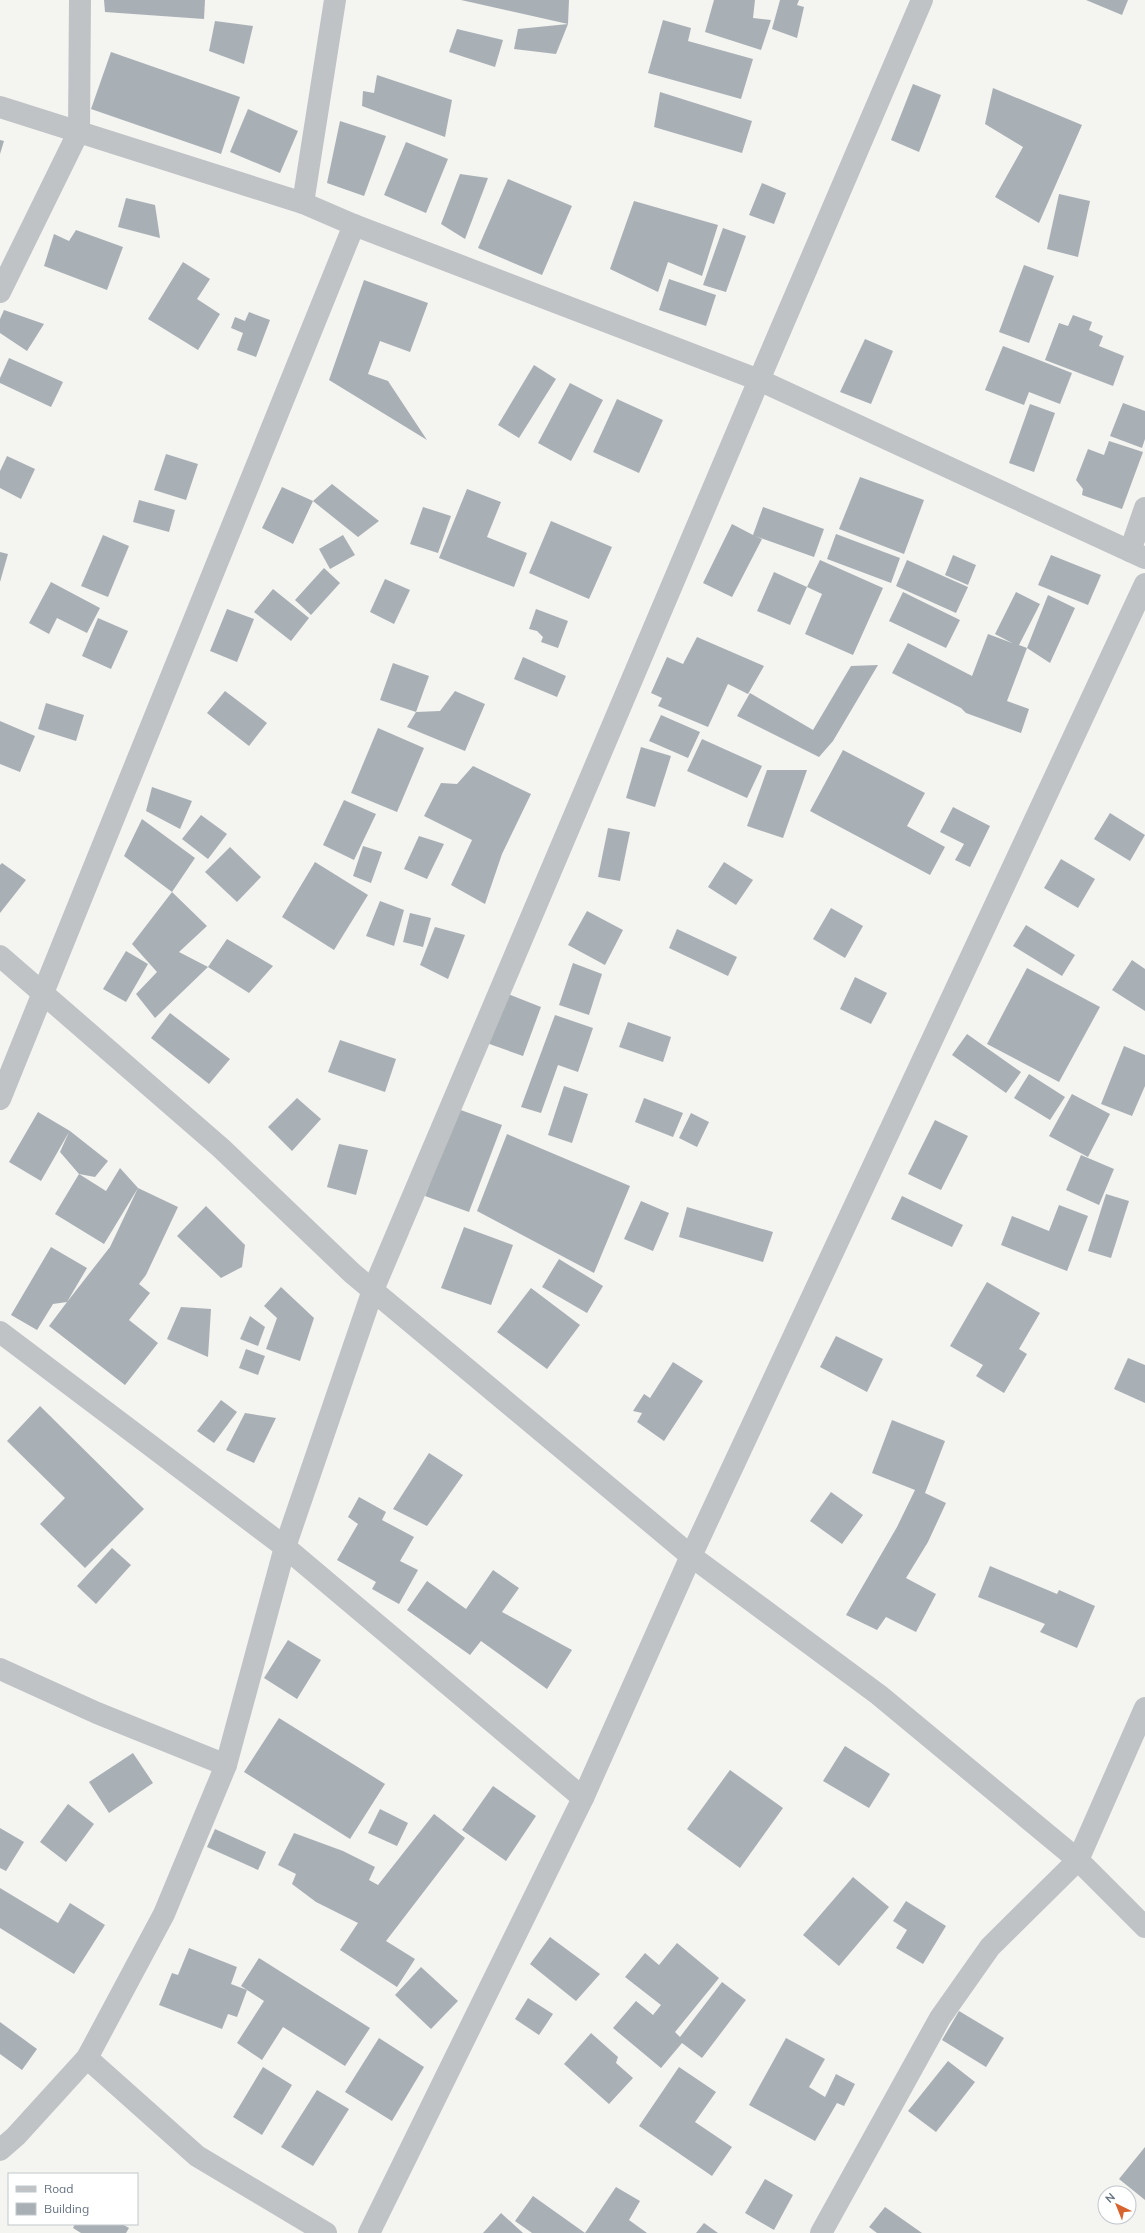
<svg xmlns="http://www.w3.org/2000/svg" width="1145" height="2233" font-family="Mulish,sans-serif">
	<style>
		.building { fill: #a9b0b5 }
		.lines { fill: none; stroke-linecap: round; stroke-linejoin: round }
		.minor { stroke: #bfc3c6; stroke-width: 22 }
	</style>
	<rect width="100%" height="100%" fill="#f4f4f1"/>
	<g class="building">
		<polygon points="104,0 205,0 204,19 105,12"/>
		<polygon points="461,0 569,0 568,24 556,54 514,49 518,29 568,24"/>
		<polygon points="714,0 755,0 753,18 771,20 761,50 705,32"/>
		<polygon points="780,0 799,0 797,5 804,7 797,38 772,29"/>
		<polygon points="1086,0 1128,0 1122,15"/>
		<polygon points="663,20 691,28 688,41 753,59 741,99 648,73"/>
		<polygon points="215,21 253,26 244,64 209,51"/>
		<polygon points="457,29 503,40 495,67 449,52"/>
		<polygon points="111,52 240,97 221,154 91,109"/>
		<polygon points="377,75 452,100 445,137 362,106 363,91 374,93"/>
		<polygon points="913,84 941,95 919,152 891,140"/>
		<polygon points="993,88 1082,125 1039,223 995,197 1023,147 985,124"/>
		<polygon points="660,92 752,121 742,153 654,127"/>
		<polygon points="248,109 298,131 280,173 230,152"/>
		<polygon points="340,121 386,136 364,196 327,183"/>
		<polygon points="0,140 4,141 0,154"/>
		<polygon points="406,142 448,159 426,213 384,195"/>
		<polygon points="460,174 488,178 465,239 441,224"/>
		<polygon points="508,179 572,206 542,275 478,248"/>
		<polygon points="762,183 786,193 774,224 749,215"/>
		<polygon points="1059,194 1090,201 1078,257 1047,249"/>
		<polygon points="126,198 155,205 160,238 118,227"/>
		<polygon points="634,201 718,225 702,276 668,262 658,292 610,269"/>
		<polygon points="723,228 746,236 726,292 703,285"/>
		<polygon points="76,230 123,247 107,290 44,266 54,234 69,241"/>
		<polygon points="183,262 210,279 197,299 220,314 198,350 148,319"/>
		<polygon points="1024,265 1054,276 1029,343 999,332"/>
		<polygon points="669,279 716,295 706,326 659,310"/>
		<polygon points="364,280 428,303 410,352 380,341 368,374 388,381 427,440 329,380"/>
		<polygon points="4,310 44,324 27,351 0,333 0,319"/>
		<polygon points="249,312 270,320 256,357 237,350 243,333 231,328 235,317 245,321"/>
		<polygon points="1073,315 1092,322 1089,330 1103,336 1099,346 1124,356 1113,386 1045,360 1059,323 1068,326"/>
		<polygon points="865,339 893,351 871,404 840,392"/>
		<polygon points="1003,346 1072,373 1060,404 1029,392 1024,405 985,390"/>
		<polygon points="9,358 63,382 51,407 0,383 0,378"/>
		<polygon points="534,365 556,379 519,438 498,425"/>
		<polygon points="570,383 603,400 571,461 538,443"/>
		<polygon points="617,399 663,420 639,473 593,452"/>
		<polygon points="1123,403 1145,411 1145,439 1142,448 1110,436"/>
		<polygon points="1030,404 1055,413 1034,472 1009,463"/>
		<polygon points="1109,441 1143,452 1122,509 1082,495 1083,489 1076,480 1088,449 1104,455"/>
		<polygon points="166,454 198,464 186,500 154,490"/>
		<polygon points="7,456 35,469 21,499 0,488 0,471"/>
		<polygon points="860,477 924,500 904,554 839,529"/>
		<polygon points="332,484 379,521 358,537 313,501 293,544 262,528 282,487 313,501"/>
		<polygon points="467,489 501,502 487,537 527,553 514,587 439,558"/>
		<polygon points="139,500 175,510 169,532 133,522"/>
		<polygon points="423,507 451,516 438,553 410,544"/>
		<polygon points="763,507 824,529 814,557 755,536 762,539 732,597 703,583 732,524 753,535"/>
		<polygon points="551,521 612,547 589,599 529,573"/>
		<polygon points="836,534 900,558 891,583 827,559"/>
		<polygon points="103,535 129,546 108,597 81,586"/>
		<polygon points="343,535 355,555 330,569 319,549"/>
		<polygon points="0,552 8,554 0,582"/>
		<polygon points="953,555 976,565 968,585 945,575"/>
		<polygon points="1051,555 1101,575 1088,605 1038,585"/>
		<polygon points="820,560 883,588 853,655 805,634 822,594 807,587"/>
		<polygon points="907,560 968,587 956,613 896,586"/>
		<polygon points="324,568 340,583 311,615 295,600"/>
		<polygon points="774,572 807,587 790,625 757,611"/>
		<polygon points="385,579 410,590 394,624 370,612"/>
		<polygon points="51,582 100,608 87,633 57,618 49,634 29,623"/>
		<polygon points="273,589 309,618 291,641 254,612"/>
		<polygon points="903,592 960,620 946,648 889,621"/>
		<polygon points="1016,592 1040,604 1019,645 1027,648 1048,595 1075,608 1050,663 1027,648 1007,701 1029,709 1021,733 966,713 961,708 892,673 908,643 972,676 988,634 1012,643 995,634"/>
		<polygon points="227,609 254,619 237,662 210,651"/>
		<polygon points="536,609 568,621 558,648 541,642 543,637 537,631 529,629"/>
		<polygon points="98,618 128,631 111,669 82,656"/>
		<polygon points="697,637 764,666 748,694 728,684 708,727 658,706 662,698 651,693 667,657 683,664"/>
		<polygon points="523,657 566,676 557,697 514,679"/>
		<polygon points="393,663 429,676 416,712 440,711 455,691 485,704 465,751 407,727 416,712 380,700"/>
		<polygon points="878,665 833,741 819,757 737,716 750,693 813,730 851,666"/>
		<polygon points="225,691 267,723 249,746 207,713"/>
		<polygon points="46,703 84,715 76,741 38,729"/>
		<polygon points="661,715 700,732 688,758 649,741"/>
		<polygon points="0,721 35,736 20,772 0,764"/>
		<polygon points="378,728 424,748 397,812 351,793"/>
		<polygon points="702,739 762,766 747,798 687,771"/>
		<polygon points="641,747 671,756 655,807 626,798"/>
		<polygon points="843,750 925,793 907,826 945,847 930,875 810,811"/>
		<polygon points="473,766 531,794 502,854 485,904 451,885 472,840 424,816 441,783 457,784"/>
		<polygon points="767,770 807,770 783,838 747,826"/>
		<polygon points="152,787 192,801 180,829 146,811"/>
		<polygon points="344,800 376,814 354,860 323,845"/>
		<polygon points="953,807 990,826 970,867 955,860 964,844 940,832"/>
		<polygon points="1110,813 1145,835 1130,861 1094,839"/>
		<polygon points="201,815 227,834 208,859 182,839"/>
		<polygon points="142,819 195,858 172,892 124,856"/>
		<polygon points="608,828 630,832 620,881 598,877"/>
		<polygon points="419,836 444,844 427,879 404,869"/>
		<polygon points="363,846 382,852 371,883 353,876"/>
		<polygon points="230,847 261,877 237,902 205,872"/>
		<polygon points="1061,859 1095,879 1078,908 1044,888"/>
		<polygon points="315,862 368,895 334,950 282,917"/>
		<polygon points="724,862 753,880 736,905 708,887"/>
		<polygon points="2,863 26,880 0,913 0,865"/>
		<polygon points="172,892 207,926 179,952 208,967 155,1018 136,994 157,972 132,944"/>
		<polygon points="380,901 404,910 394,946 366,936"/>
		<polygon points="831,908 863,926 845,958 813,939"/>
		<polygon points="587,911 623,930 605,965 568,945"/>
		<polygon points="410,913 431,918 423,947 403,942"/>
		<polygon points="1026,925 1075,955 1062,976 1013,946"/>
		<polygon points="435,927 465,935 448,979 420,965"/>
		<polygon points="677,929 737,957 728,976 669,948"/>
		<polygon points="227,939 273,966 249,993 208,967"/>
		<polygon points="126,951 148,964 126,1002 103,989"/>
		<polygon points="1132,960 1145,969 1145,1011 1112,990"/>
		<polygon points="573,963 602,974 589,1015 559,1005"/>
		<polygon points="1027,968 1100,1007 1059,1082 987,1044"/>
		<polygon points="855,977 887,993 871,1024 840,1009"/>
		<polygon points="500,991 541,1007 523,1056 481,1041"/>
		<polygon points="170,1013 230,1059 209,1084 151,1038"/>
		<polygon points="555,1015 593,1028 578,1072 558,1065 541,1113 521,1107"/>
		<polygon points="628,1022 671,1037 663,1062 619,1047"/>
		<polygon points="967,1034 1021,1072 1006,1093 952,1055"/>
		<polygon points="340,1040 396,1059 385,1092 328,1072"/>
		<polygon points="1124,1046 1145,1055 1145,1086 1132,1116 1101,1104"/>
		<polygon points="1029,1074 1065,1097 1050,1120 1014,1098"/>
		<polygon points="564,1086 588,1094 572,1143 548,1135"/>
		<polygon points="1072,1094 1110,1114 1088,1157 1049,1136"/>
		<polygon points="297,1098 321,1119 292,1151 268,1127"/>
		<polygon points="644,1098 683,1113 673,1137 635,1122"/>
		<polygon points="458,1109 502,1125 469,1212 425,1196"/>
		<polygon points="38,1112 70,1131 108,1161 95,1177 79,1174 60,1152 69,1132 41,1181 9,1162"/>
		<polygon points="691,1113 709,1122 697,1147 679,1138"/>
		<polygon points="935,1120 968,1136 941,1190 908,1174"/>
		<polygon points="507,1134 630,1186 594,1273 477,1211"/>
		<polygon points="339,1144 368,1150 356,1195 327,1187"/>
		<polygon points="1081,1155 1114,1169 1099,1205 1066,1190"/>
		<polygon points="120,1168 138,1188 178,1207 146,1275 139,1284 150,1293 129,1320 158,1343 125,1385 49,1326 67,1302 53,1304 37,1330 11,1315 51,1247 87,1268 67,1302 110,1247 138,1188 104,1244 55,1214 79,1174 106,1191"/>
		<polygon points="1106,1194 1129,1201 1111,1258 1088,1251"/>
		<polygon points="902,1196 963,1225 952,1247 891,1219"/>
		<polygon points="641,1201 669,1213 653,1251 624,1239"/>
		<polygon points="1059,1205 1088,1216 1067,1271 1001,1245 1012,1216 1049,1231"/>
		<polygon points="206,1206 245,1245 242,1267 221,1278 177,1236"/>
		<polygon points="687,1207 773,1232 763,1262 679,1237"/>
		<polygon points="464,1227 513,1245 491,1305 441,1288"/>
		<polygon points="559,1259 603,1286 587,1313 542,1287"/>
		<polygon points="987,1282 1040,1313 1019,1349 1027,1354 1004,1393 976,1376 983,1365 950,1346"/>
		<polygon points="281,1287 314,1318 300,1361 266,1349 277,1318 264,1306"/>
		<polygon points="531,1288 580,1325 547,1369 497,1332"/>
		<polygon points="181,1307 211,1309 208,1357 167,1339"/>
		<polygon points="250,1316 265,1327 258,1346 240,1339"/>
		<polygon points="836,1336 883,1359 867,1392 820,1367"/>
		<polygon points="246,1349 265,1356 258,1375 239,1368"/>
		<polygon points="1128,1358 1145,1365 1145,1403 1114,1389"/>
		<polygon points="673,1362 703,1381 664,1441 637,1422 642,1413 633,1411 644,1394 650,1398"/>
		<polygon points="221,1400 237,1412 214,1443 197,1431"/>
		<polygon points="40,1406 144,1509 85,1568 40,1524 65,1498 7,1441"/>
		<polygon points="245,1413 276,1418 254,1463 226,1450"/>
		<polygon points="892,1420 945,1441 925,1493 946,1503 928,1542 906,1578 936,1594 916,1632 886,1617 877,1630 846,1615 897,1527 915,1490 872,1473"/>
		<polygon points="429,1453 463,1475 427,1526 393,1509"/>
		<polygon points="831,1492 863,1515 842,1544 810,1521"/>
		<polygon points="359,1497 386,1512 382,1520 414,1537 400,1561 418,1570 399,1604 372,1589 376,1582 337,1560 358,1524 348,1517"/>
		<polygon points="112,1548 131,1565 96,1604 77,1586"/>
		<polygon points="990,1566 1057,1594 1059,1590 1095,1606 1077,1648 1040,1632 1045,1624 978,1597"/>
		<polygon points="493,1570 519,1588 502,1612 572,1650 547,1689 481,1641 470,1655 407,1610 427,1581 466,1609"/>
		<polygon points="288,1640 321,1660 297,1699 264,1678"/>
		<polygon points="279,1718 385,1784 350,1839 244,1772"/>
		<polygon points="845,1746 890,1774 869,1808 823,1781"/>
		<polygon points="133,1753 153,1783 109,1813 89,1782"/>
		<polygon points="730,1770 783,1808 740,1868 687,1829"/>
		<polygon points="493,1786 536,1816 506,1861 462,1830"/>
		<polygon points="68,1804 94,1824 66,1862 40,1842"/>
		<polygon points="380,1809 408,1823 397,1846 368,1833"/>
		<polygon points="434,1814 465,1838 386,1941 415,1959 397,1987 340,1950 358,1923 316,1902 292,1884 296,1874 278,1865 294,1833 343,1851 375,1867 369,1880 378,1885"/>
		<polygon points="0,1828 24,1842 6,1871 0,1868"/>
		<polygon points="215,1829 266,1852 258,1870 207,1847"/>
		<polygon points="853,1877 889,1907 839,1966 803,1935"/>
		<polygon points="0,1888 58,1923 70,1903 105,1925 74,1974 0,1928"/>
		<polygon points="906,1901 946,1926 923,1964 896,1948 907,1930 893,1921"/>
		<polygon points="550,1937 600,1974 576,2001 530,1964"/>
		<polygon points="677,1943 719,1978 675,2032 680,2037 722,1982 746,2000 702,2058 682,2043 661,2068 613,2028 636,2001 653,2015 661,2005 625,1977 645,1953 659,1965"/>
		<polygon points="189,1948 237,1967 231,1984 247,1990 241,1986 259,1958 370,2028 345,2066 283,2027 262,2060 237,2043 264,2001 247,1990 237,2017 228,2014 222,2029 159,2005 172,1973 178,1975"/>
		<polygon points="421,1967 458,2001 431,2029 395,1995"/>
		<polygon points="528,1998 553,2014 539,2035 515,2019"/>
		<polygon points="959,2011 1004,2038 986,2067 942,2040"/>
		<polygon points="0,2022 37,2049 22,2070 0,2054"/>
		<polygon points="591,2033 618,2057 616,2063 633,2078 609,2104 564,2064"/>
		<polygon points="379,2038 424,2067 392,2121 345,2092"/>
		<polygon points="786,2038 825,2059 809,2087 825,2097 836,2074 855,2084 844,2106 837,2103 815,2141 749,2105"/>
		<polygon points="948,2061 975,2082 936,2132 908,2111"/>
		<polygon points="263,2067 292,2085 262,2135 233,2117"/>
		<polygon points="679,2067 716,2092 695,2122 732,2147 712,2176 639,2126"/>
		<polygon points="317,2090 349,2109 313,2166 281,2147"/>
		<polygon points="1145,2147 1145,2200 1119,2179"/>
		<polygon points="765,2179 793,2195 774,2230 745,2213"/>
		<polygon points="616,2187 640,2201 629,2220 647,2233 585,2233"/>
		<polygon points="533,2196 585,2233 532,2233 515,2221"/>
		<polygon points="885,2207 922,2233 877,2233 869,2227"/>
		<polygon points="501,2213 523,2233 483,2233"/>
		<polygon points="704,2223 718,2233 696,2233"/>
		<polygon points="75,2224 122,2224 129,2228 126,2233 81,2233 73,2228"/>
	</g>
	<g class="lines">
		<g class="minor">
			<polyline points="0,107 303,203 354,225 759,380 1145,558"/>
			<polyline points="303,203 335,0"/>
			<polyline points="0,292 79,131 80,0"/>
			<polyline points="1130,551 1145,508"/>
			<polyline points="0,956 221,1148 352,1273 691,1556 879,1695 1078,1860 1145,1927"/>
			<polyline points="0,1099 354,225"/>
			<polyline points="0,1332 285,1547 583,1798"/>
			<polyline points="0,1669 97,1713 226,1765"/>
			<polyline points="87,2058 197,2156 326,2233"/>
			<polyline points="0,2150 16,2136 87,2058 164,1914 226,1765 285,1547 373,1290 759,380 922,0"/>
			<polyline points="369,2233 583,1798 691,1556 1145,584"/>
			<polyline points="821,2233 940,2018 990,1947 1078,1860 1145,1708"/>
		</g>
	</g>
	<rect x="8" y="2173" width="130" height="52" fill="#ffffff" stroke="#c1c7cc"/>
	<rect x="16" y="2186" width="20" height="6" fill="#bfc3c6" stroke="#c1c7cc"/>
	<text x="44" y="2193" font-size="12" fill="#657280">Road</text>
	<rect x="16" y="2203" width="20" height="12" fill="#a9b0b5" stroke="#c1c7cc"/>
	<text x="44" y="2213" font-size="12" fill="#657280">Building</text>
	<g transform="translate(1117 2205) rotate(317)"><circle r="19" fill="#ffffff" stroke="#c1c7cc"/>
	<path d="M0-3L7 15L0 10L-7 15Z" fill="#d7642e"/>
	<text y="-6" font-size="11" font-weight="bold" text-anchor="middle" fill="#657280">N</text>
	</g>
</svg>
